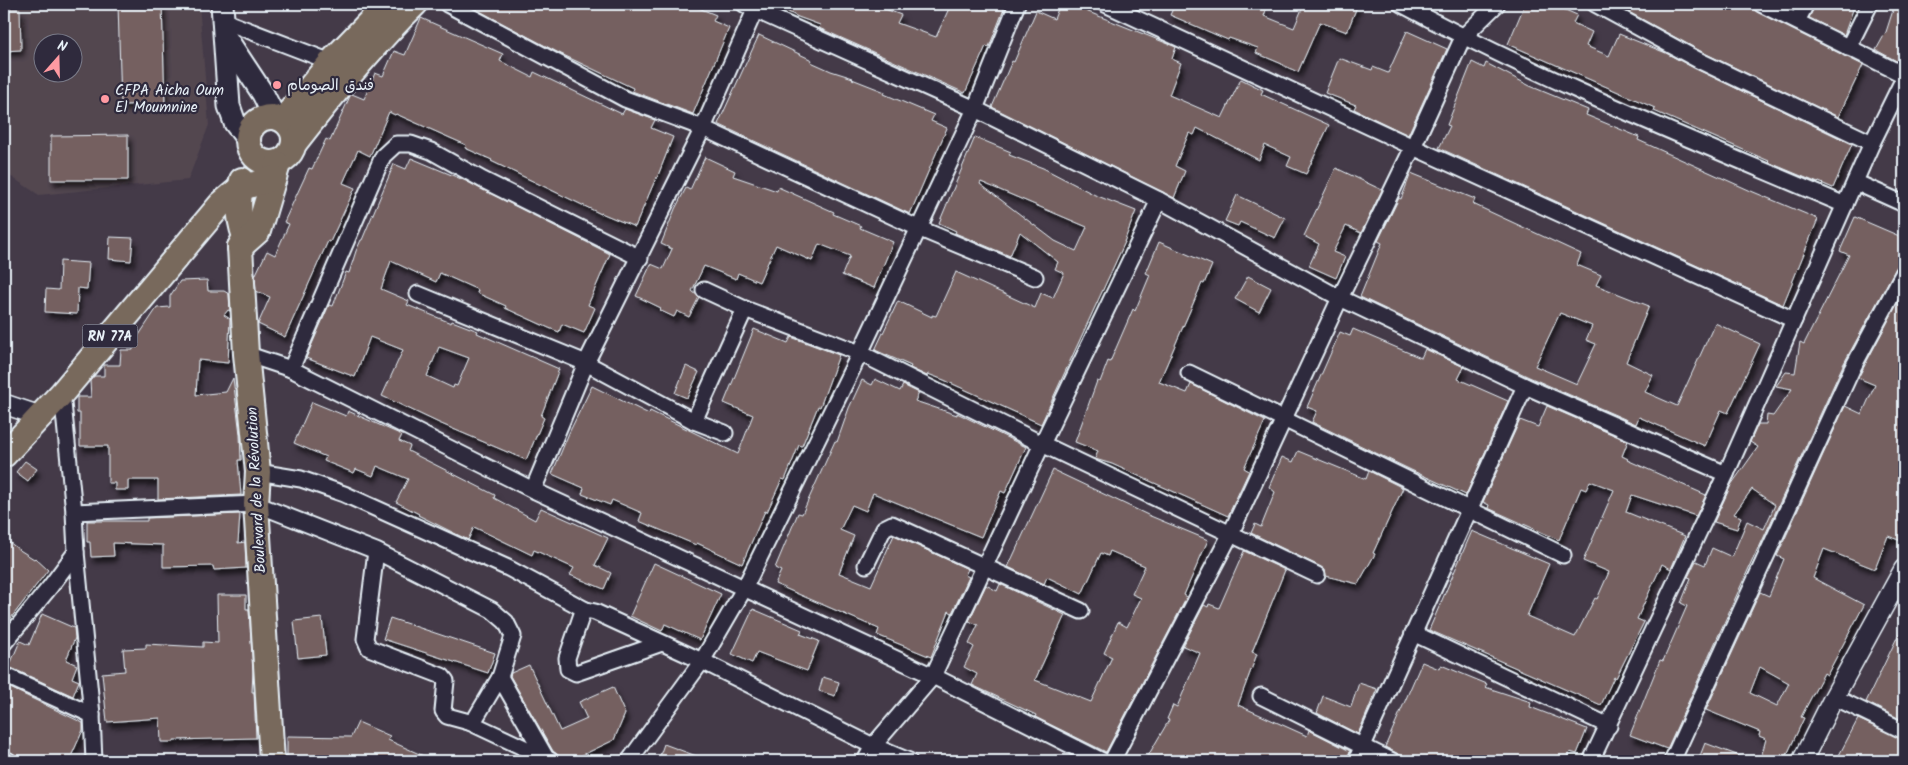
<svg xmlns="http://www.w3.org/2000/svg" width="1908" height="765" font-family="Kalam,'Playpen Sans Arabic',sans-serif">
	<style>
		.built { fill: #524650; fill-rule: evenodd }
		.building { fill: #746161; stroke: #e8f1f8; fill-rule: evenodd; filter: url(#shadow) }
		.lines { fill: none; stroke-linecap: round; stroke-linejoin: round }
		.minor-casing { stroke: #e8f1f8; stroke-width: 19 }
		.tertiary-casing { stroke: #e8f1f8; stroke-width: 22 }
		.secondary-casing { stroke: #e8f1f8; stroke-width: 25 }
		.primary-casing { stroke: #e8f1f8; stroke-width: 28 }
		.minor { stroke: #2f2a3d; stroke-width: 15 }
		.tertiary { stroke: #2f2a3d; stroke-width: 19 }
		.secondary { stroke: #2f2a3d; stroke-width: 21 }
		.primary { stroke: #78695c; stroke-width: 24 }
		.poi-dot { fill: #ff9aa2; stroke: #2f2a3d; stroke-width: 2 }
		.labels { text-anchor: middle; stroke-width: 4.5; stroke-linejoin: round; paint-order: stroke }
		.shield { fill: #2f2a3d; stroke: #b0b5c0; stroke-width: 1 }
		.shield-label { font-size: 14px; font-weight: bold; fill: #e8f1f8 }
		.poi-label { font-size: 15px; fill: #e8f1f8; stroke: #2f2a3d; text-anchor: start }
		.street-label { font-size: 15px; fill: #e8f1f8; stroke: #2f2a3d }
	</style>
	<defs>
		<filter id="shadow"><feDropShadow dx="3" dy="5.5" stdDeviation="2.5" flood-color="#0009"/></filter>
	</defs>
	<rect width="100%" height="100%" fill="#443a48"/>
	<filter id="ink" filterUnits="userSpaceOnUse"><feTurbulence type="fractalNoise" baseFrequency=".02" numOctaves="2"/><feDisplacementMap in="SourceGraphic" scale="10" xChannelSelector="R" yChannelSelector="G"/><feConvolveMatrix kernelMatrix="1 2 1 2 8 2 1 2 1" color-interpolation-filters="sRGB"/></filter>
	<g filter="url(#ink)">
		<path class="built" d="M4,4h195l10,121 -21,55 -149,15 -35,-23zM42,42h30v30h-30z"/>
		<g class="building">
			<polygon points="118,4 162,4 165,104 121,105"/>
			<polygon points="466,4 689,4 716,15 713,21 729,28 693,114 632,91 633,88 557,52"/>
			<polygon points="773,4 872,4 901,15 897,23 936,37 951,4 1006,4 989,47 986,46 965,93 819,28 820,25 798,17"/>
			<polygon points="1060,4 1089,4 1086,11 1176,47 1172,59 1181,63 1169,95 1222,118 1241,79 1263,90 1261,94 1329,125 1306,174 1287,166 1291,157 1265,145 1259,160 1197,128 1194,135 1189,133 1175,166 1185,171 1174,198 992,107 1012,61 1014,62 1036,11 1054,19"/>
			<polygon points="1175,4 1248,4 1266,10 1264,16 1294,28 1304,4 1358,4 1347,32 1320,22 1298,72 1282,65 1282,64 1256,53 1258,48 1229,38 1228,40 1170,15"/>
			<polygon points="1525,4 1562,4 1561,8 1577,15 1573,23 1592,32 1586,46 1609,56 1619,34 1666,53 1694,68 1852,144 1833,188 1819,182 1818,183 1768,162 1769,161 1654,111 1655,108 1508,44"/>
			<polygon points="1614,4 1752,4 1753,9 1757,12 1863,65 1838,117 1702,52"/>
			<polygon points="1815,4 1855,4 1844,35 1809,18"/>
			<polygon points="1895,4 1904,4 1904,65 1876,50 1886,32"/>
			<polygon points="4,9 20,9 21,50 4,51"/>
			<polygon points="421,18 503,54 500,61 532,77 534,72 622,114 625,109 655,120 651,128 673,137 657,178 656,178 635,227 601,213 601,214 491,161 492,160 465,148 466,145 396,114 395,115 389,112 370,156 358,150 343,183 355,188 330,242 328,241 285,337 258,324 270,297 256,291 255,276 267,251 275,255 289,224 284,222 309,168 312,169 326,139 330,141 350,96 352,94 364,99 375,73 383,76 394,51 405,55"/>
			<polygon points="1407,31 1447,49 1408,135 1354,109 1356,105 1325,93 1339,58 1372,70 1373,67 1388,73"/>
			<polygon points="759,35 812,60 811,62 831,71 853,78 852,79 885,92 884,94 934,115 931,121 947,128 910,214 718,124"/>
			<polygon points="1472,62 1484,68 1486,63 1530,86 1588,110 1586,115 1639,137 1638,140 1751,191 1818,219 1783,305 1439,148 1450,126 1447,125"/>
			<polygon points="128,135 128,180 51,180 51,136"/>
			<path d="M975,137l36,15 -2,3 34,13 52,27 41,16 -12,31h1l-84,182 -97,-44 -16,-6 -1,2 -17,-8 1,-2 -36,-16 23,-49 34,16v-2l4,1 20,-44 79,36 6,-15 12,5 11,-25 -9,-4 3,-7 -38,-30 -10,24 -55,-23 1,-2 -17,-8zM981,182l106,45 -11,24 -21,-10 -75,-57z"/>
			<polygon points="705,157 735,171 733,176 777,191 778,187 834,212 833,214 861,226 860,228 893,242 874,288 842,275 850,256 819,244 812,261 776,245 759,282 738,273 736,279 704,266 692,291 699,297 689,317 677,311 674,317 659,310 661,308 636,296 651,264 663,269 672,249 661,244 675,209 686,188 690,190"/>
			<path d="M411,158l55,23 144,73 -22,51 7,3 -11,25 -22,-9 -3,8 -10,-4 -44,-20 1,-2 -29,-13 1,-3 -38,-17 -4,9 -45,-21 -10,28 28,12 -2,4 44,18 1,-2 26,10 -1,2 82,36 -18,47 3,2 -18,42 -87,-37 -57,-27 21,-46 -33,-13 -15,40 -49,-19 23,-53 4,1 13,-34 3,1 7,-22 5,-11h1l32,-76 12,5zM439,347l30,11 -12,28 -3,-1 -1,3 -26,-12z"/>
			<polygon points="1336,168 1382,190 1361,233 1346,226 1333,252 1345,257 1336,278 1309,266 1319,244 1304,236"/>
			<path d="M1411,173l64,26 -2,5 108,50 -4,11 24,10 -5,10 53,21 -23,56 27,13 -8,17 32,14 38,-83 45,21 -32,69 -7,-3 -16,36 -66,-29 -3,7 -107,-47 -169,-80 22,-54 -4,-2 21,-43 2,1zM1560,313l32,13 -6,14 10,4 -19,40 -42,-18z"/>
			<polygon points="1237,195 1285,218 1275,238 1240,222 1238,226 1225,221"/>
			<polygon points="1855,217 1904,238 1904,263 1900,264 1896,268 1843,365 1759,548 1758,548 1667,749 1630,735 1660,660 1663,661 1687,606 1681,603 1691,578 1688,577 1696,561 1705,565 1712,548 1732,557 1747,521 1764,529 1775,505 1752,489 1734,514 1741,517 1737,529 1714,522 1731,485 1758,447 1750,442 1758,424 1766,424 1767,415 1773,416 1792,389 1776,386 1786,372 1795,373 1800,342 1804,344 1849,255 1840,251"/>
			<polygon points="110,237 133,238 131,261 109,259"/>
			<polygon points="1159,242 1212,265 1204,284 1202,283 1159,382 1187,393 1191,384 1265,421 1244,468 1249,471 1228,516 1112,464 1095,459 1098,451 1075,442 1097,381 1100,382 1108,361 1110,362 1133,309 1135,311 1150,275 1146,273"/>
			<polygon points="60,261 89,263 87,289 78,288 77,314 45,312 46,289 59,290"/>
			<polygon points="1248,276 1271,288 1259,312 1235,299"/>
			<polygon points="207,280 208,291 224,291 229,294 230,311 228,310 224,315 230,319 228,363 198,360 196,395 226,392 233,378 240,434 241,460 238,460 241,495 158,499 158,480 128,480 128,490 115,490 115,483 108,483 108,446 80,446 80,413 77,413 77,397 91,397 90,381 94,376 104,376 104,365 120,365 121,350 133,350 133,335 139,335 157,308 170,307 170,296 180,281"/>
			<path d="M1904,291v251l-16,-6 -13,33 -51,-20 -11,29 51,27 -37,70 -3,-2 -23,44 3,1 -20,43h-24l6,-22 -7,-3 1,-4 -54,-22 54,-118 9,4 15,-37 -7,-3 68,-150 17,8 13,-29 -17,-7zM1760,667l29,16 -12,23 -27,-13z"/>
			<polygon points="754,329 788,343 791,337 839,355 820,407 818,406 802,446 799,445 785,480 782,479 767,512 765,511 742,564 697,543 696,545 639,521 642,513 612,500 610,505 582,494 584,488 552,474 569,433 592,386 649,414 650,411 738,454 753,415 724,403"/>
			<polygon points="1353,329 1421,358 1425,349 1464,367 1458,379 1508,401 1466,495 1411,470 1312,422 1317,411 1307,407 1322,373 1340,332 1350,336"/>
			<polygon points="686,366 699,372 687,398 675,393"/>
			<polygon points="875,379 900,391 903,385 919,393 915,401 957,415 957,413 1026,447 1005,493 1001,491 981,537 873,493 866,511 852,505 840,530 854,536 839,573 871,586 894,535 968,569 965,575 969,577 952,613 949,611 931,657 877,635 879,629 775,584 781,571 775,568 798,513 802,514 835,441 837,442 849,408 862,380 872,385"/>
			<polygon points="312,402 346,416 348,411 402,435 399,441 410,446 408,451 495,495 494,498 535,520 541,508 608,538 595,565 611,573 604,589 570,575 574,568 534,550 532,555 474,527 468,540 418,515 419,514 396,502 408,479 377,466 373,476 356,469 354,473 324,461 326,457 294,443"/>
			<polygon points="1547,406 1628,441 1622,456 1628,459 1627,460 1706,495 1696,516 1632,495 1626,512 1685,536 1671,569 1662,564 1637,619 1644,622 1616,678 1614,677 1601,705 1429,630 1472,531 1549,564 1527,616 1575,637 1595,598 1597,599 1609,572 1583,561 1614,490 1590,481 1586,490 1581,488 1559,540 1488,508 1489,505 1483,502 1520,420 1538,427"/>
			<polygon points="1298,451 1366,479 1369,471 1403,488 1373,553 1375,554 1358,584 1326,576 1325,570 1321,567 1251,533 1255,524 1261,527 1275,492 1269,487 1282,457 1293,462"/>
			<polygon points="25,461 37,469 28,481 16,472"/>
			<polygon points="1053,470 1148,515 1208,540 1184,595 1187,597 1106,752 1035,717 1036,715 972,685 977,674 964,667 974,647 969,644 978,625 969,621 986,585 997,591 1000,584 1065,615 1035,680 1091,702 1112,657 1104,653 1118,622 1127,627 1141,598 1132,594 1145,566 1110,551 1108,556 1101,553 1082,594 1047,577 1044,584 1008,567"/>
			<polygon points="240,514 238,543 245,542 246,568 214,570 213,566 163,567 163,545 113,543 114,556 91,557 90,542 87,542 87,521 147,521 147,518"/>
			<polygon points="4,538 18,549 34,559 35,558 48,570 4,627"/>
			<polygon points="1244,551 1285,570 1252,652 1257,654 1238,705 1307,736 1309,730 1350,751 1346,761 1145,761 1169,720 1167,719 1173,705 1177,707 1200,653 1183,646 1204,605 1208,607 1209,604 1219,608"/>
			<polygon points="654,563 721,594 700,640 665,624 662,631 630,616"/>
			<polygon points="217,595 246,595 246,609 249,609 253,670 252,692 254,692 256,738 174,740 174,742 161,742 160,718 107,722 102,673 125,671 123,649 146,648 146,644 203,647 203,642 218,643"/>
			<polygon points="753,609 802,630 800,634 819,641 807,671 757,652 752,663 732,654"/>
			<polygon points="42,614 74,628 75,638 66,660 77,665 72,678 79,681 73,696 9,667 20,641 29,645"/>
			<polygon points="322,618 326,655 298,658 294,621"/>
			<polygon points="390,618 495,653 488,673 383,639"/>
			<polygon points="1904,623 1904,721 1866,702"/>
			<polygon points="1422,662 1439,669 1441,665 1487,684 1485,687 1531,702 1530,707 1587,729 1577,754 1570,752 1567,761 1412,761 1385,747"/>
			<polygon points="529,665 560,731 587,719 579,702 613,687 625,714 614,740 570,761 560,761 559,756 553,751 510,676 511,673"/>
			<polygon points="823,677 839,682 835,696 819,691"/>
			<polygon points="1359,683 1377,689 1358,734 1317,713 1323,696 1351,707"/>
			<polygon points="4,685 83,723 83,730 69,761 22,761 18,759 13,753 4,750"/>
			<polygon points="1858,719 1904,740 1904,761 1836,761"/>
			<polygon points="358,722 390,736 388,740 435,761 287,761 287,736 351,737"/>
			<polygon points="1705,743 1750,760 1750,761 1698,761"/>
			<polygon points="664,744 707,760 707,761 658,761"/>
		</g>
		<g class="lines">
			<g class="minor-casing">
				<g id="minor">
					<polyline points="447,4 625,99 703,128 918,228 1035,277"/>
					<polyline points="744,4 755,10 975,109 1159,200 1340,298 1525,386 1726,474"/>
					<polyline points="1105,4 1413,147 1794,320"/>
					<path d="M1401,4c143,77 294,137 444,201"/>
					<polyline points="1595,4 1698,60 1872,143"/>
					<polyline points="1761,4 1904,75"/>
					<polyline points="224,21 331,62 336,66"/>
					<polyline points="1797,21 1806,4"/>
					<polyline points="1848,48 1870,4"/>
					<polyline points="1855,182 1904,204"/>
					<polyline points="704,290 745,309 860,353 1042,444 1317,575"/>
					<polyline points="418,294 586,363 694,421 725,433"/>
					<polyline points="246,354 291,369 533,490 933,676 1102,761"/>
					<polyline points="291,369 383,156 396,144 411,144 431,151 483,180 640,258"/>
					<polyline points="1189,373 1563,555"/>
					<polyline points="62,393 74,512 76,552 92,715 94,761"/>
					<polyline points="694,421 745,309"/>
					<polyline points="258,472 301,479 344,494 508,568 586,610"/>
					<polyline points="533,490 586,363 703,128 755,10"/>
					<polyline points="74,512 256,504 376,551 492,610 506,622 513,636 500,677 475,719 469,722 447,716 443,711 446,681 442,676 369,648 365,639 376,551"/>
					<polyline points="866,565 884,528 892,524 1081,611"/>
					<polyline points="1413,633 1609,726"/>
					<polyline points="4,643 50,587 76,552"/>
					<polyline points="662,643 576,673 568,669 567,658 582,614 586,610 595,612 702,661 873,746 909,761"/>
					<polyline points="4,675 92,715"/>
					<polyline points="500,677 546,758 551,761"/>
					<polyline points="1261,696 1392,761"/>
					<polyline points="1834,697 1904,731"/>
					<polyline points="469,722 546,758"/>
					<polyline points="4,759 9,761"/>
					<polyline points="629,761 702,661 744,589 860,353 975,109 1017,4"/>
					<polyline points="865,761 873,746 933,676 1042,444 1159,200"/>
					<polyline points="1112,761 1230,535 1340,298 1413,147 1463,37 1497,4"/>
					<polyline points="1356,761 1525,386"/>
					<polyline points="1591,761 1726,474 1872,143 1904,78"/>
					<polyline points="1672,761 1852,369 1904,272"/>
				</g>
			</g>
			<g class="tertiary-casing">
				<g id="tertiary">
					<polyline points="4,404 40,416"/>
					<polyline points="1802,761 1834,697 1904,569"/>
				</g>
			</g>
			<g class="secondary-casing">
				<g id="secondary">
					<polyline points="222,4 229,106 235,123 247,139"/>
					<polyline points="226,38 263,94 274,116"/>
				</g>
			</g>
			<g class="primary-casing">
				<g id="primary">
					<circle cx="271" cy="140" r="23"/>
					<polyline points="283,120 331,62 387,4"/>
					<path d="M294,144c38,-49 77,-97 121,-140"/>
					<polyline points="240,247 246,354 258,472 256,504 272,761"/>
					<path d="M240,247l5,-10c-7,-20 -8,-37 -3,-57"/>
					<polyline points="240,247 258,231 278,164"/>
					<polyline points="4,455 62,393 221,204 239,189 274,178"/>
				</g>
			</g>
			<use href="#minor" class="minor"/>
			<use href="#tertiary" class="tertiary"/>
			<use href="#secondary" class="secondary"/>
			<use href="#primary" class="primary"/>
		</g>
	</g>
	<g class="poi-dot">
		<circle cx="277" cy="85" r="5"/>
		<circle cx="105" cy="99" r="5"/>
	</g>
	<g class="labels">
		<rect class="shield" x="82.5" y="324.5" width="55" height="23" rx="4"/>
		<g class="shield-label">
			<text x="110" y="341">RN 77A</text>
		</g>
		<g class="poi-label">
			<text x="287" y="90">فندق الصومام</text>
			<text x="115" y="95">CFPA Aicha Oum<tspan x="115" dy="17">El Moumnine</tspan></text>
		</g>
		<g class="street-label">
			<text transform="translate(256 490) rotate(-93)" y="5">Boulevard de la Révolution</text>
		</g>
	</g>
	<rect width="1908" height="765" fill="none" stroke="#2f2a3d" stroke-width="20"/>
	<rect x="10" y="10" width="1888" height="745" fill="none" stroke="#e8f1f8" stroke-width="2" filter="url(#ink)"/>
	<g transform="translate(58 58) rotate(20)"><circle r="24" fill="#2f2a3d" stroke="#797a88"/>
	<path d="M0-4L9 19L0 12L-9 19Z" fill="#ff9aa2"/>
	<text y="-8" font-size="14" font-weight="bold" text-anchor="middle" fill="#e8f1f8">N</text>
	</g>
</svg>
